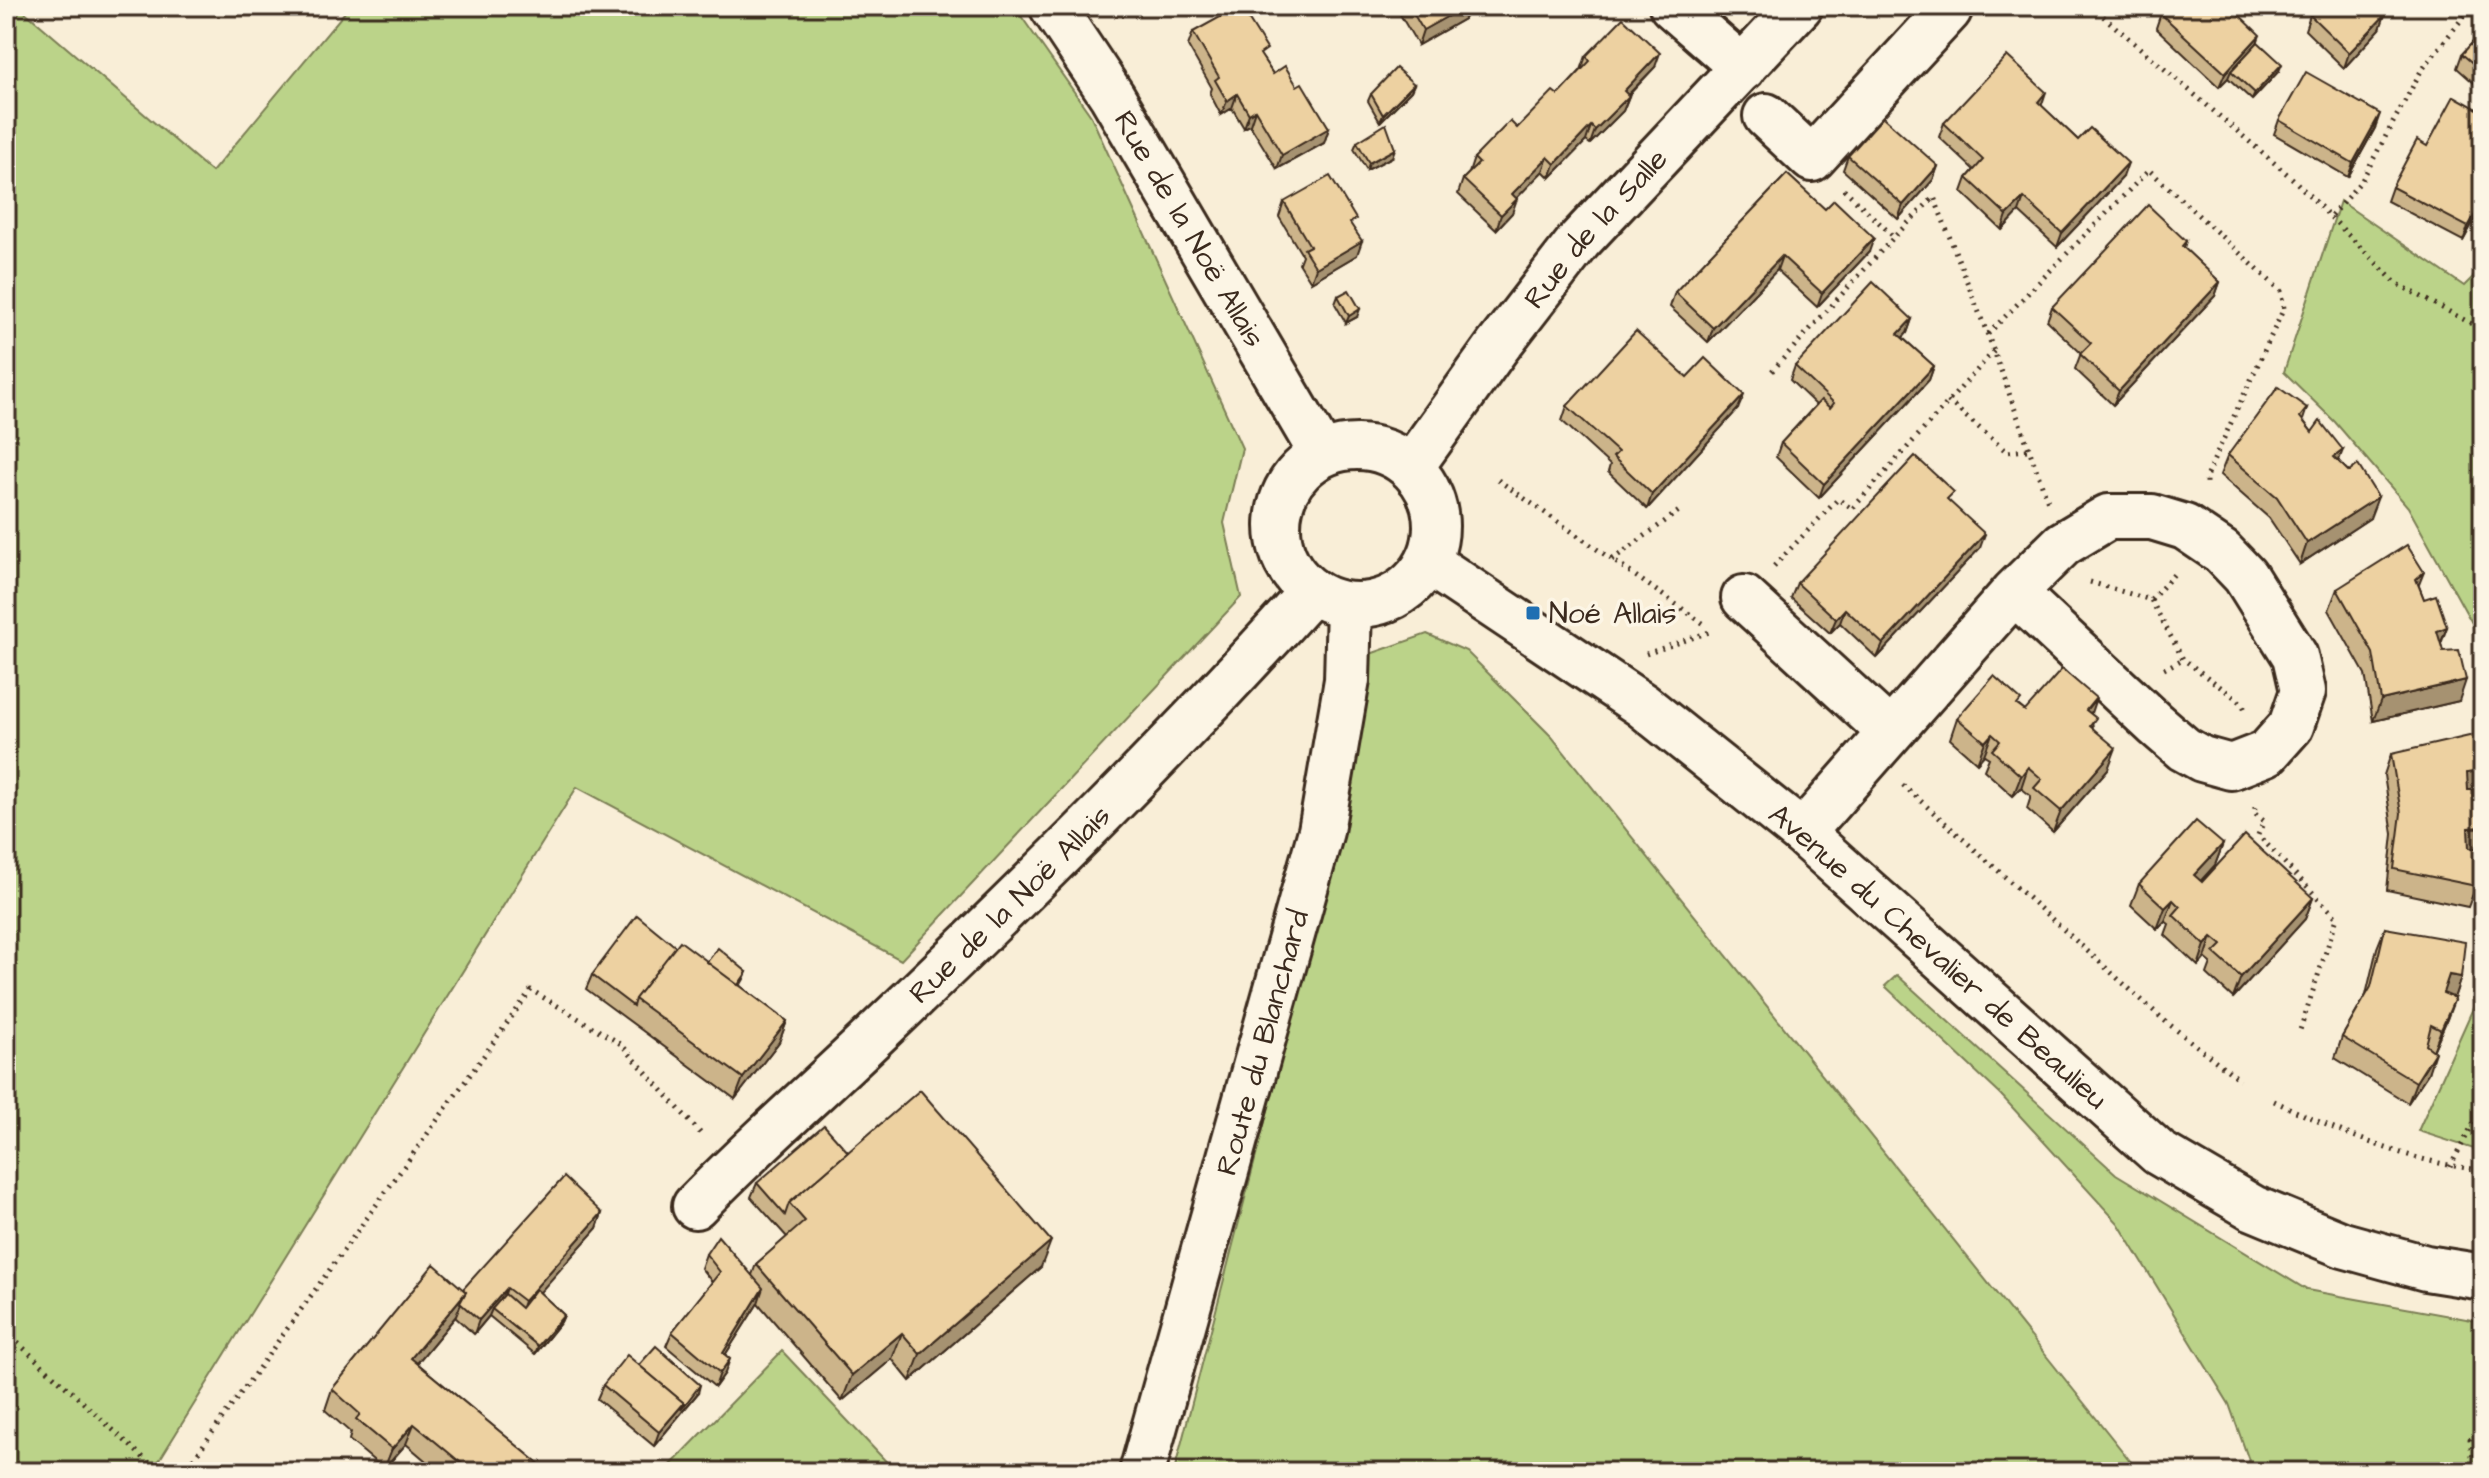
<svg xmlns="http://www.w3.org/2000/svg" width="2489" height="1478" font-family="'Architects Daughter',sans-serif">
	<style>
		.green { fill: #bbd389; stroke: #7b7e54; stroke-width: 2 }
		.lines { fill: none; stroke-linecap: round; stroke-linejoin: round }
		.minor-casing { stroke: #3b2a1e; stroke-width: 50 }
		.path { stroke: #3b2a1e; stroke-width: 5; stroke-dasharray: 2 6; stroke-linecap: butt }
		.minor { stroke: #fcf5e5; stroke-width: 44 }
		.wall { fill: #ccb48a; stroke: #3b2a1e; stroke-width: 2 }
		.shaded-wall { fill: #a69271; stroke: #3b2a1e; stroke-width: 2 }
		.building { fill: #edd1a1; stroke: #3b2a1e; stroke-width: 2 }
		.poi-dot { fill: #1f6fb2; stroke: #fcf5e5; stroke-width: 3 }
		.labels { text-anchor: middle; stroke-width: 7; stroke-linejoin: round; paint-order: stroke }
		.street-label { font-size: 30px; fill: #3b2a1e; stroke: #fcf5e5 }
		.poi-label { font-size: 30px; fill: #3b2a1e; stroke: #fcf5e5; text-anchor: start }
	</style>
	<rect width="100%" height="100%" fill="#f9eed7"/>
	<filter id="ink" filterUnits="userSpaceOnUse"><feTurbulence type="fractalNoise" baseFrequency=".0125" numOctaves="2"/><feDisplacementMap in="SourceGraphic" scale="16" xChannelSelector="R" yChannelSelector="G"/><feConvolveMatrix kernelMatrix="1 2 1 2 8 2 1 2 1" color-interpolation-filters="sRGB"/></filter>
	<g filter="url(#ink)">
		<g class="green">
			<polygon points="6,6 18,6 212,172 350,6 1014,6 1091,116 1242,448 1224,523 1241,597 901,960 577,787 152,1472 6,1472"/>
			<polygon points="2340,201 2464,286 2483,267 2483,643 2408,507 2335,422 2284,372"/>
			<polygon points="1427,634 1466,651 1552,737 2139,1472 1174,1472 1345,813 1370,654"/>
			<polygon points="1897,975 2116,1174 2307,1290 2483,1322 2483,1472 2253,1472 2229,1404 2118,1223 2001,1095 1885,986"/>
			<polygon points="2483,986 2483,1152 2418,1131"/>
			<polygon points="782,1351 896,1472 664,1472"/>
		</g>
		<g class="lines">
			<g class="minor-casing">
				<g id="minor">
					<path id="s1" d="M1052,6l60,90 210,358"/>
					<polyline points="1672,6 1743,68"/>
					<polyline points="1766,116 1812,159 1949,10"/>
					<circle cx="1357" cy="526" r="79"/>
					<path id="s2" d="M1411,467l86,-120 82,-106 221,-235"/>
					<path id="s3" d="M1428,562l214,143 160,128 357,320 94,55 90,37 83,23 57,9"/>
					<polyline points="1744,598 1890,732"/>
					<polyline points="1802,833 2014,592 2063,544 2108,517 2152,517 2185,527 2222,552 2245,576 2295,656 2303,691 2291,726 2267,753 2231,767 2202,759 2184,749 2155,724 2014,592"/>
					<path id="s4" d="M695,1206c59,-61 123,-116 184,-175 149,-142 295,-286 433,-440"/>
					<path id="s5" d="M1142,1472l179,-641 26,-151 2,-75"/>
				</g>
			</g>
			<g class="path">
				<polyline points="2091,6 2293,179 2396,283 2483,330"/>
				<polyline points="1844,189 1894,237 1934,197 1994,351 2048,502"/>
				<polyline points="2331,216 2362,180 2421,71 2472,6"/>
				<polyline points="1988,334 2149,170 2281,291 2284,308 2206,477 2206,487"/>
				<polyline points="1772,371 1894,237"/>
				<polyline points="1948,401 2007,452 2028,450"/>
				<polyline points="1498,480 1707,626"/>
				<polyline points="1612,560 1679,511"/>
				<polyline points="1774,566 1838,499 1852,509 1994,351"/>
				<polyline points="2090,582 2151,600 2183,659 2242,703 2246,712"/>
				<polyline points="2151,600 2174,574"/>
				<polyline points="1646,654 1712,631"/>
				<polyline points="2164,669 2183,659"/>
				<polyline points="1903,785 2165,1021 2240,1080"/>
				<polyline points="2255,807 2254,813 2264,821 2258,835 2337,918 2300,1030"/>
				<path d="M2274,1101c66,31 136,62 209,69"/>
				<polyline points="2450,1167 2483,1105"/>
				<polyline points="6,1332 159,1472"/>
				<polyline points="184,1472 531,990 621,1044 703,1136"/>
				<polyline points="2474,1472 2470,1439 2483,1433"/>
			</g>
			<use href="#minor" class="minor"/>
		</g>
		<g class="wall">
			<polygon points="1395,6 1469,6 1464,19 1418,45"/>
			<polygon points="2149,6 2230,6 2279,71 2252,100 2228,78 2219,87 2156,28 2160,16"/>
			<polygon points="2310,15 2380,29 2344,68 2305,30"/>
			<polygon points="2483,31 2483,91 2457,68 2462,54"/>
			<polygon points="1193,32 1263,59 1273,74 1297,86 1329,128 1324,143 1277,169 1250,125 1244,128 1232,108 1221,115 1210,94 1212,88 1188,46"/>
			<polygon points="1586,56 1655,67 1628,96 1629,96 1623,111 1590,144 1586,141 1550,178 1543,171 1516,198 1512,213 1496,230 1458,194 1463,179 1469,173 1474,158 1517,128 1558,95 1581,70"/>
			<polygon points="1414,84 1411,91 1380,122 1368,101 1371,94"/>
			<polygon points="2042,106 2078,140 2123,177 2057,247 2019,212 2002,230 1962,192 1967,178 1974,170 1939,137 1944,123"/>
			<polygon points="2279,120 2375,128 2348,177 2274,134"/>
			<polygon points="1357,142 1392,157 1367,170 1354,149"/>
			<polygon points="1848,156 1938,166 1933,180 1898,219 1843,170"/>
			<polygon points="1787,174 1869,252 1817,307 1777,270 1708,342 1670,307 1675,292"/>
			<polygon points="2392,187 2483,204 2463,241 2387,201"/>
			<polygon points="1284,202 1353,228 1357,255 1311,282 1299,263 1302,255 1279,217"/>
			<polygon points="2186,241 2184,248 2220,282 2215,296 2113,405 2075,369 2081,353 2047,321 2052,307"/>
			<polygon points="1338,296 1357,317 1346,323 1335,304"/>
			<polygon points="1912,319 1907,333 1903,338 1934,366 1929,380 1819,498 1776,457 1781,443 1816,405 1790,380 1795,366"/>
			<polygon points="1687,377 1738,409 1647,509 1608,472 1610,465 1562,421 1567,406"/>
			<polygon points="2307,408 2303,420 2312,432 2349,472 2370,518 2300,564 2269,518 2220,475 2228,455"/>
			<polygon points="1950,502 1980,548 1877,658 1840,623 1830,633 1791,598 1797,583"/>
			<polygon points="2419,586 2424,599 2447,627 2441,644 2459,701 2373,721 2365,674 2329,610 2337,589"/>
			<polygon points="2019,706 2025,711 2091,713 2093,728 2108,769 2053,832 2027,809 2031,796 2021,788 2013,796 1984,770 1989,758 1984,755 1977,763 1950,739 1957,718"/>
			<polygon points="2391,754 2477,790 2483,827 2476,848 2471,848 2476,886 2468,907 2387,890 2393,834 2384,775"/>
			<polygon points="2223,844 2215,865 2201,881 2313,898 2305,919 2233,998 2207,974 2211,963 2205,958 2198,966 2165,935 2169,924 2165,921 2157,929 2131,905 2139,884"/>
			<polygon points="2385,928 2461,977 2447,1019 2433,1051 2428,1073 2408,1103 2335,1058 2342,1037 2366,995 2377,948"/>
			<polygon points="676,947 707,962 747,972 744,979 740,986 787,1021 779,1042 735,1099 586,989 592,975"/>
			<polygon points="847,1152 1041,1267 910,1381 892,1359 842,1401 758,1303 725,1355 725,1373 715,1387 666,1346 672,1332 712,1282 701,1268 706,1254 752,1275 756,1264 787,1237 751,1197 757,1183"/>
			<polygon points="602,1213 597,1228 539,1292 564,1315 561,1322 535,1354 489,1316 474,1334 455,1317 456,1316 417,1363 549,1472 439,1472 406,1444 384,1469 349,1440 351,1433 325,1410 332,1389 463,1289"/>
			<polygon points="639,1365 698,1393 654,1446 597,1399 603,1385"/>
		</g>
		<g class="shaded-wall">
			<polygon points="1466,6 1469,6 1464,19 1418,45 1423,30"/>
			<polygon points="2385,15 2380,29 2344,68 2349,53"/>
			<polygon points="2260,35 2255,49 2231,71 2228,78 2219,87 2225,73"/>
			<polygon points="1660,53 1655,67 1618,105 1624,91"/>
			<polygon points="2282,64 2279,71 2252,100 2255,93"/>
			<polygon points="1414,84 1411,91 1380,122 1383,115"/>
			<polygon points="2046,92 2041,107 2038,102"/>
			<polygon points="1237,94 1232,108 1221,115 1227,101"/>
			<polygon points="1629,96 1623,111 1590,144 1595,130"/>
			<polygon points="1255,110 1250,125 1244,128 1249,114"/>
			<polygon points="2380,114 2375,128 2348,177 2353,163"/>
			<polygon points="1591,126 1586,141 1550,178 1555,164"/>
			<polygon points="1329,128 1324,143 1277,169 1282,155"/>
			<polygon points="1395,149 1392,157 1367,170 1369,163"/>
			<polygon points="1548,157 1543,171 1507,208 1512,194"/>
			<polygon points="2128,163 2123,177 2057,247 2062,233"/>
			<polygon points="1938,166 1933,180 1898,219 1903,205"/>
			<polygon points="2024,198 2019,212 2002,230 2007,215"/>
			<polygon points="1517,199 1512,213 1496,230 1501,215"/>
			<polygon points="2483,200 2483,204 2463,241 2468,227"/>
			<polygon points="1874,238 1869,252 1817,307 1822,293"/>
			<polygon points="1362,241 1357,255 1311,282 1316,268"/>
			<polygon points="1782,256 1777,270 1708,342 1713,328"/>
			<polygon points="2220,282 2215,296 2113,405 2119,391"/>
			<polygon points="1360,309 1357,317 1346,323 1349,316"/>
			<polygon points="1912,319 1907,333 1893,348 1898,334"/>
			<polygon points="1934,366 1929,380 1819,498 1824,484"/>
			<polygon points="1744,395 1738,409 1647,509 1652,494"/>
			<polygon points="2343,450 2335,471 2334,457"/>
			<polygon points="2378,497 2370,518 2300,564 2307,543"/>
			<polygon points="1985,534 1980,548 1877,658 1883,644"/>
			<polygon points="2424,572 2416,592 2416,579"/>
			<polygon points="1845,609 1840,623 1830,633 1836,619"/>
			<polygon points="2447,627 2439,647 2437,631"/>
			<polygon points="2466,680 2459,701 2373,721 2381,700"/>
			<polygon points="2096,698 2089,719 2086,710"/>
			<polygon points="1992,734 1984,755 1977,763 1985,742"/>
			<polygon points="2116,748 2108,769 2053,832 2061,811"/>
			<polygon points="2028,767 2021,788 2013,796 2021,776"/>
			<polygon points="2483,770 2483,774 2477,790 2459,794 2467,773"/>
			<polygon points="2483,827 2476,848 2460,849 2468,828"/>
			<polygon points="2223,844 2215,865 2187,896 2194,875"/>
			<polygon points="2313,898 2305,919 2233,998 2241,977"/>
			<polygon points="2173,900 2165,921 2157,929 2165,908"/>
			<polygon points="2212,937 2205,958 2198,966 2205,945"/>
			<polygon points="2449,975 2461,977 2454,998 2441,996"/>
			<polygon points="2455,998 2447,1019 2433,1051 2441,1030"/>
			<polygon points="787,1021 779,1042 735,1099 743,1078"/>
			<polygon points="2435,1052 2428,1073 2408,1103 2416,1082"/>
			<polygon points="602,1213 597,1228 519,1316 524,1301"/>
			<polygon points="1051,1241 1041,1267 910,1381 920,1354"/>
			<polygon points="507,1288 502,1302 492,1309 489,1316 474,1334 479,1320"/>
			<polygon points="763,1288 758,1303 717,1368 723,1353"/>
			<polygon points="466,1292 456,1316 404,1379 411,1358"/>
			<polygon points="564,1315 561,1322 535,1354 538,1346"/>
			<polygon points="902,1333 892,1359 842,1401 852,1375"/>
			<polygon points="730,1359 725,1373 715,1387 720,1373"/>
			<polygon points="700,1385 698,1393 654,1446 659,1432 684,1403"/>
			<polygon points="414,1424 406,1444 384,1469 392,1449"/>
		</g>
		<g class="building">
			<polygon points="1240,6 1267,49 1260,54 1273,74 1285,66 1297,86 1302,83 1329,128 1282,155 1255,110 1249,114 1237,94 1227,101 1215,80 1219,77 1193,32"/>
			<polygon points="1409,6 1466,6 1423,30"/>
			<polygon points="2169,6 2230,6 2260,35 2225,73 2161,14"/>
			<polygon points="2319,6 2376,6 2385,15 2349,53 2310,15"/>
			<polygon points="1623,18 1660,53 1624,91 1629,96 1595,130 1591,126 1555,164 1548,157 1512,194 1517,199 1501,215 1463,179 1479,163 1474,158 1510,121 1517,128 1553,91 1558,95 1590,61 1586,56"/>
			<polygon points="2483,31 2483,72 2462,54"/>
			<polygon points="2258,42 2282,64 2255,93 2231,71"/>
			<polygon points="2007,56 2046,92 2038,102 2078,140 2090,128 2128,163 2062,233 2024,198 2007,215 1967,178 1983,160 1944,123"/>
			<polygon points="1396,68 1414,84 1383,115 1371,94"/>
			<polygon points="2306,72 2380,114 2353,163 2279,120"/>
			<polygon points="2454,96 2483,112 2483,200 2468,227 2392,187 2417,140 2427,146"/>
			<polygon points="1883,117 1938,166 1903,205 1848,156"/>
			<polygon points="1386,124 1395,149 1369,163 1357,142"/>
			<polygon points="1787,174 1825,209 1834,200 1874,238 1822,293 1782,256 1713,328 1675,292"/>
			<polygon points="1330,176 1356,219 1350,223 1362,241 1316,268 1304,249 1310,246 1284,202"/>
			<polygon points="2148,205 2186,241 2182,246 2220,282 2119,391 2080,354 2091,343 2052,307"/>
			<polygon points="1873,282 1912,319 1898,334 1934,366 1824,484 1781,443 1821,400 1830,408 1834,403 1795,366"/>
			<polygon points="1349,290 1360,309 1349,316 1338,296"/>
			<polygon points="1636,331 1687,377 1705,358 1744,395 1652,494 1613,457 1618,452 1567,406"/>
			<polygon points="2278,387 2307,408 2300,417 2312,432 2320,421 2343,450 2334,457 2349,472 2358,465 2378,497 2307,543 2277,497 2228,455"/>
			<polygon points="1915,456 1954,492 1947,499 1985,534 1883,644 1845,609 1836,619 1797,583"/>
			<polygon points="2407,545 2424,572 2416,579 2424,599 2436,595 2447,627 2437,631 2443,651 2459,650 2466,680 2381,700 2373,653 2337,589"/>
			<polygon points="2062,669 2096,698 2086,710 2096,718 2090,726 2116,748 2061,811 2034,788 2042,779 2028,767 2021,776 1992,750 2000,741 1992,734 1985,742 1957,718 1994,676 2021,700 2017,705 2025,711"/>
			<polygon points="2478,734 2483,761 2483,770 2467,773 2468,790 2482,790 2483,827 2468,828 2469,848 2482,850 2476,886 2394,869 2401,813 2391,754"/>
			<polygon points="2196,821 2223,844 2194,875 2202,882 2245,835 2313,898 2241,977 2214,953 2222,945 2212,937 2205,945 2173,915 2180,907 2173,900 2165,908 2139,884"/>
			<polygon points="637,915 676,947 635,999 633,1006 592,975"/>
			<polygon points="2385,928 2465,942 2461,977 2449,975 2443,993 2455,998 2441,1030 2431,1025 2426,1045 2435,1052 2416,1082 2342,1037 2371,987"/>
			<polygon points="680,941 787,1021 743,1078 635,999"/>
			<polygon points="718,948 747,972 738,985 707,962"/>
			<polygon points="920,1090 1051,1241 920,1354 902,1333 852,1375 756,1264 805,1221 789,1203"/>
			<polygon points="824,1125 848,1152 789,1203 785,1215 757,1183"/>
			<polygon points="564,1177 602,1213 524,1301 507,1288 479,1320 460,1303 466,1292 463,1289"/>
			<polygon points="718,1236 763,1288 723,1353 730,1359 720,1373 672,1332 720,1272 706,1254"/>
			<polygon points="434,1264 466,1292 411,1358 549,1472 472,1472 414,1424 392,1449 356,1419 360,1414 332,1389"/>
			<polygon points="536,1289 564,1315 538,1346 492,1309 505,1294 521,1308"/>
			<polygon points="656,1346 700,1385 681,1410 684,1403 639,1365"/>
			<polygon points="627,1355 684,1403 659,1432 603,1385"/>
		</g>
	</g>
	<rect class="poi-dot" x="1525" y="605" width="16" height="16" rx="4"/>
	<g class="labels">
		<g class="street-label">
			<text dy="10" stroke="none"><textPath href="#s1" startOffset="262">Rue de la Noë Allais</textPath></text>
			<text dy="10" stroke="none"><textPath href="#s2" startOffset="302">Rue de la Salle</textPath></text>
			<text dy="10" stroke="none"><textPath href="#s4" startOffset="436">Rue de la Noë Allais</textPath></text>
			<text dy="10" stroke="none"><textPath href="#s3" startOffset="646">Avenue du Chevalier de Beaulieu</textPath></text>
			<text dy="10" stroke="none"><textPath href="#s5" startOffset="446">Route du Blanchard</textPath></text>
		</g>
		<g class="poi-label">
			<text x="1549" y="623">Noé Allais</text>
		</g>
	</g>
	<rect width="2489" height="1478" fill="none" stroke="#fcf5e5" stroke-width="32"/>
	<rect x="16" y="16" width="2457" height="1446" fill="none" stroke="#3b2a1e" stroke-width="3" filter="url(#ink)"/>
</svg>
